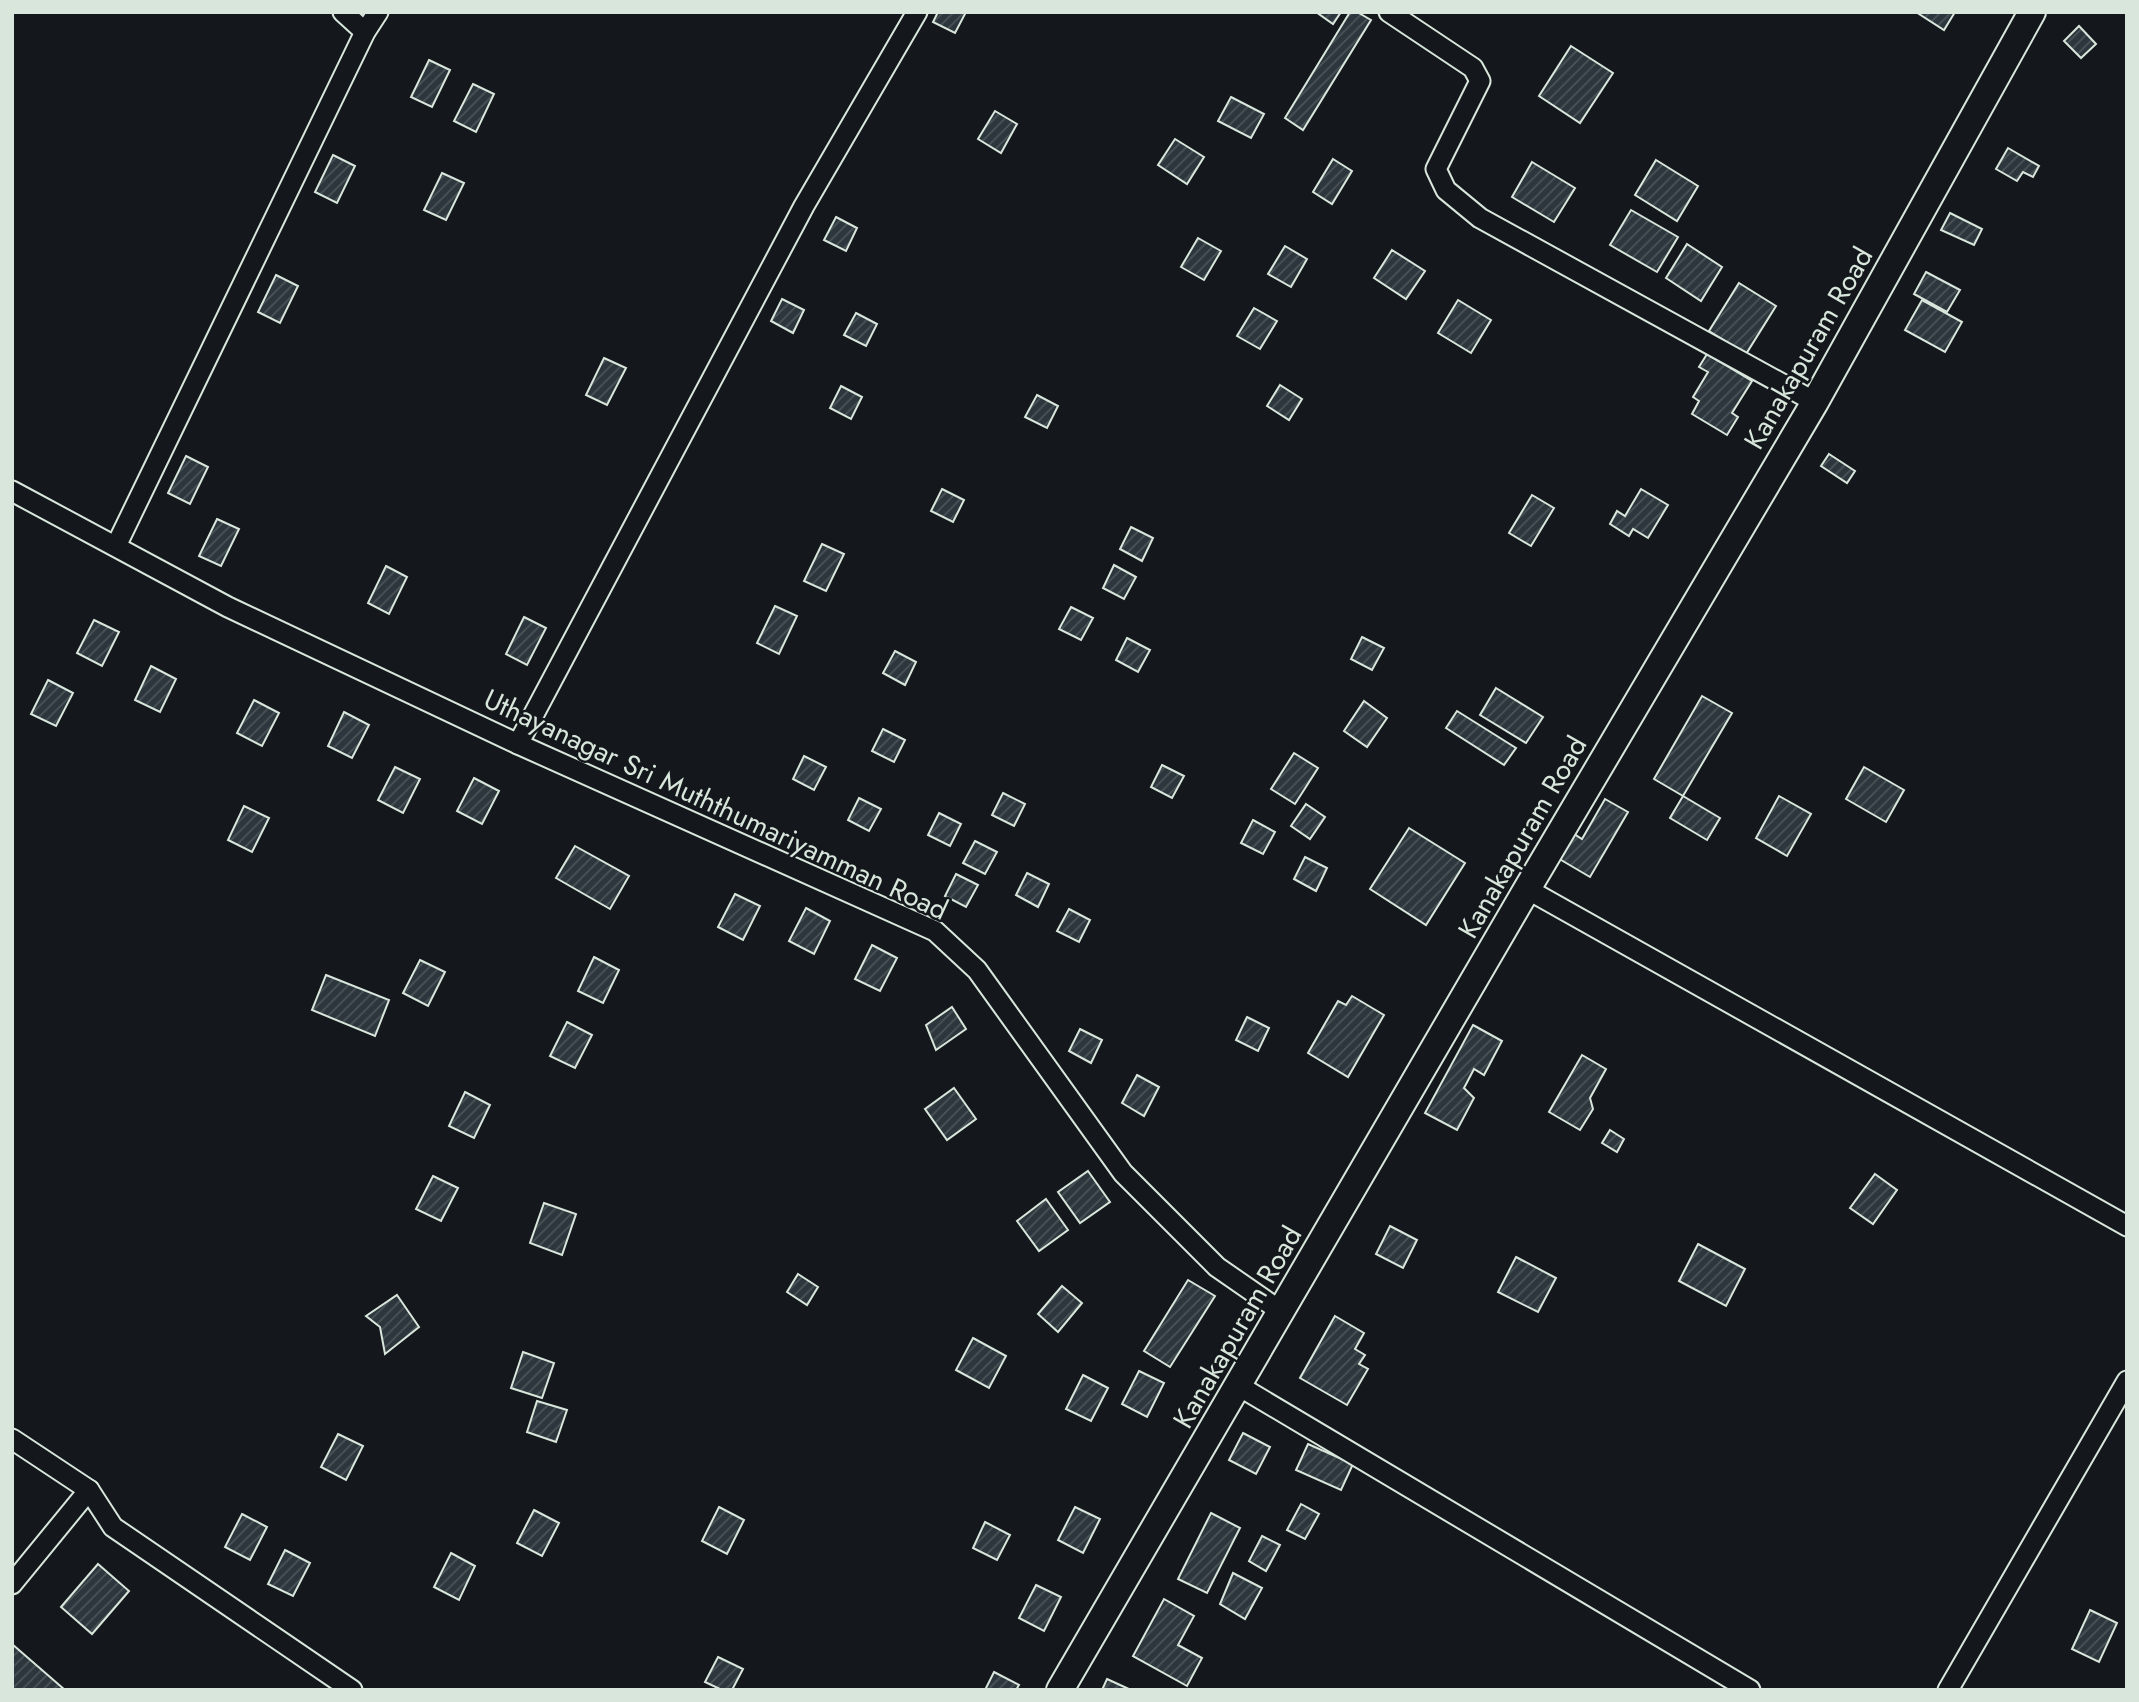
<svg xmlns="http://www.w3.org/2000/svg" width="2139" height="1702" font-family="Jost,sans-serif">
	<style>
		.building { fill: url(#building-hatch); stroke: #d8e6dc; stroke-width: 2 }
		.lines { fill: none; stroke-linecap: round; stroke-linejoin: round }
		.street-casing { stroke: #d8e6dc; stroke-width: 23 }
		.secondary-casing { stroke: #d8e6dc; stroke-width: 30 }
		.street { stroke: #14181c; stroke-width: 19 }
		.secondary { stroke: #14181c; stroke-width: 26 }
		.labels { text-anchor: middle; stroke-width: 5; stroke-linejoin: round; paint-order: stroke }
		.street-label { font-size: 28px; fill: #d8e6dc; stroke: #14181c }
	</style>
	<defs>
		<pattern id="building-hatch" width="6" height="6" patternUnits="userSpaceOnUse" patternTransform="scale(1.75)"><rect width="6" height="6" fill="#2c363c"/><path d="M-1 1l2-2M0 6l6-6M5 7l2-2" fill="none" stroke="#4a5358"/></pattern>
	</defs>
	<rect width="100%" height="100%" fill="#14181c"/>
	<g class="building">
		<polygon points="938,12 966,12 955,33 933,22"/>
		<polygon points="1316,12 1341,12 1333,24"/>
		<polygon points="1350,12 1357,12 1371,20 1303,130 1285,118"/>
		<polygon points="1916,12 1955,12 1944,30"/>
		<polygon points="2079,26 2096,44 2081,58 2064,41"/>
		<polygon points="1571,46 1613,73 1580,123 1539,96"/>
		<polygon points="429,60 450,70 432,107 411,97"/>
		<polygon points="473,84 494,94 476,132 454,121"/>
		<polygon points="1231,97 1264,114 1251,138 1218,121"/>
		<polygon points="995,111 1017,124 1001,153 978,139"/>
		<polygon points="1175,139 1204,157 1187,184 1158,165"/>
		<polygon points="2008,148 2039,166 2033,177 2023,172 2017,181 1996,169"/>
		<polygon points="333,155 355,166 337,203 315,192"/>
		<polygon points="1333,159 1352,171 1332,204 1313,192"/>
		<polygon points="1656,160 1698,186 1677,221 1635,195"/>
		<polygon points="1532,162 1575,188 1554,222 1512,197"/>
		<polygon points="442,173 464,183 446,220 424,210"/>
		<polygon points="1631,210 1678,237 1657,272 1610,245"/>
		<polygon points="1950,213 1982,229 1974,245 1941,230"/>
		<polygon points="836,217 857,228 846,251 824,240"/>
		<polygon points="1198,238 1221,251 1204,280 1181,267"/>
		<polygon points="1687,244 1722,267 1701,301 1666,278"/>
		<polygon points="1285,246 1307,259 1291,287 1268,274"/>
		<polygon points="1392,250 1425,271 1406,299 1374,278"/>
		<polygon points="1926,272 1960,290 1947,312 1914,294"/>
		<polygon points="276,275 298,286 280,323 258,312"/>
		<polygon points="1739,283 1776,306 1746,354 1709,331"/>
		<polygon points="782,299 804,310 793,333 771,321"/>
		<polygon points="1458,300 1491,320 1471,353 1438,333"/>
		<polygon points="1922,300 1962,322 1945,352 1905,330"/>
		<polygon points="1254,308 1277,321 1260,349 1237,336"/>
		<polygon points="856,313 877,324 866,346 844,335"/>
		<polygon points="1707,354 1752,381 1732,413 1738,417 1727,435 1692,414 1699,401 1693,397 1708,372 1699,367"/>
		<polygon points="604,358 626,368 607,405 586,395"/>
		<polygon points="1280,385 1302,399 1289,420 1267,406"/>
		<polygon points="841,386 862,397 851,419 830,408"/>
		<polygon points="1037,395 1058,406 1047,428 1025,417"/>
		<polygon points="1829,454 1855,471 1847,483 1821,466"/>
		<polygon points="186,456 208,467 190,504 168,493"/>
		<polygon points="942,489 964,500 953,522 931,511"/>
		<polygon points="1641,489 1668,505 1648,538 1633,529 1629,536 1610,524 1617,511 1625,516"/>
		<polygon points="1532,495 1554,508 1531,546 1509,533"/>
		<polygon points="217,519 239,529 221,566 199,556"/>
		<polygon points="1131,527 1153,538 1142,561 1120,549"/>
		<polygon points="822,544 844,554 826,591 804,581"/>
		<polygon points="1114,565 1136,577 1124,599 1103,588"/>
		<polygon points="386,566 407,577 389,614 368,603"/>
		<polygon points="775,606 797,616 779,654 757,643"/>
		<polygon points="1071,607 1093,618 1081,640 1059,629"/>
		<polygon points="524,617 546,628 527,665 506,654"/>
		<polygon points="94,620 119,632 102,666 77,653"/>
		<polygon points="1362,637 1384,648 1372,670 1351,659"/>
		<polygon points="1127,638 1150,650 1138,672 1116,660"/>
		<polygon points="895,651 916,662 905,685 883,673"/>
		<polygon points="151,666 176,679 160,712 135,700"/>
		<polygon points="48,680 73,693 56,726 31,714"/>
		<polygon points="1496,688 1543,717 1526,743 1480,715"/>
		<polygon points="1702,696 1732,713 1683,796 1654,779"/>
		<polygon points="254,700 279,713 262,746 237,733"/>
		<polygon points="1364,701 1387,718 1367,747 1344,731"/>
		<polygon points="1457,711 1516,748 1504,765 1446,728"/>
		<polygon points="344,712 369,725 352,758 328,746"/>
		<polygon points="883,729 905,740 894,762 872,751"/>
		<polygon points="1294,753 1318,768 1295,804 1271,789"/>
		<polygon points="804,756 826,767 814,790 793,779"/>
		<polygon points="1162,765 1184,776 1172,798 1151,787"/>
		<polygon points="395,767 420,779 403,813 378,800"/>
		<polygon points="1864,767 1904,790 1886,822 1846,799"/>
		<polygon points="474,778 499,791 482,824 457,811"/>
		<polygon points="1003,793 1025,804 1014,826 992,815"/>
		<polygon points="1683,796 1720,818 1707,840 1670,818"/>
		<polygon points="1779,796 1811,814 1787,856 1756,838"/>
		<polygon points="859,798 881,809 869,831 848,820"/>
		<polygon points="1605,799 1628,812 1590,877 1556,857 1571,832 1582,839"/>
		<polygon points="1306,804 1325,817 1310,839 1291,826"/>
		<polygon points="244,806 269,818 252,852 228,840"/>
		<polygon points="939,813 961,824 950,846 928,835"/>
		<polygon points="1253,820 1275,832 1263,854 1241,843"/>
		<polygon points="1409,828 1465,863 1426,925 1370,889"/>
		<polygon points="975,841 997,852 985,874 963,863"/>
		<polygon points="575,846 629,876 610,909 556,878"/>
		<polygon points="1305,857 1327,868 1316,891 1294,879"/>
		<polygon points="1027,873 1049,884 1038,907 1016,895"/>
		<polygon points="956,874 978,885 966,907 945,896"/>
		<polygon points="735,894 760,906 743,940 718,927"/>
		<polygon points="806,908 830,921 814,954 789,941"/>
		<polygon points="1069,909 1090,920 1079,942 1057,931"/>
		<polygon points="872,945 897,958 880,991 855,979"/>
		<polygon points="594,957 619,970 603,1003 578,991"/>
		<polygon points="420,960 445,972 428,1006 403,993"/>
		<polygon points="326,975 389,1000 375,1036 312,1010"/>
		<polygon points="1352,996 1384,1015 1348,1077 1308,1053 1338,1001 1346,1005"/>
		<polygon points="952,1007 966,1029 936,1050 926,1025"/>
		<polygon points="1247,1017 1269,1028 1258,1051 1236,1040"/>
		<polygon points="567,1022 592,1035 575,1068 550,1056"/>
		<polygon points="1473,1025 1502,1041 1484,1075 1474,1069 1464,1088 1474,1098 1457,1130 1425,1113"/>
		<polygon points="1080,1029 1102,1040 1091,1063 1069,1051"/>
		<polygon points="1582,1055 1606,1069 1590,1098 1593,1109 1580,1130 1549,1112"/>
		<polygon points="1137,1075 1159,1087 1144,1116 1122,1103"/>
		<polygon points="954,1088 976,1119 947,1140 925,1109"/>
		<polygon points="465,1092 490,1105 474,1138 449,1126"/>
		<polygon points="1610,1130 1624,1139 1617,1152 1602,1143"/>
		<polygon points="1088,1171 1110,1202 1080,1223 1058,1192"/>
		<polygon points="1875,1174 1897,1190 1873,1224 1850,1208"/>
		<polygon points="433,1176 458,1188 441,1221 416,1209"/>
		<polygon points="1046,1199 1068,1230 1039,1251 1017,1221"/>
		<polygon points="544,1203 576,1214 562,1255 530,1243"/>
		<polygon points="1390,1226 1417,1240 1403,1268 1376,1254"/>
		<polygon points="1698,1244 1745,1269 1726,1306 1679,1281"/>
		<polygon points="1516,1257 1556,1278 1538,1312 1498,1292"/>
		<polygon points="798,1274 818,1287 807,1305 787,1292"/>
		<polygon points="1188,1280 1215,1296 1170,1367 1144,1351"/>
		<polygon points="1062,1286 1082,1303 1058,1332 1038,1314"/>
		<polygon points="397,1295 419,1327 385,1354 380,1327 366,1316"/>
		<polygon points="1335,1316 1364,1333 1355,1349 1365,1355 1359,1364 1368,1369 1347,1405 1300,1378"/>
		<polygon points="973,1338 1006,1356 989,1388 956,1370"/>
		<polygon points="523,1352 554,1363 542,1398 511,1388"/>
		<polygon points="1139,1371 1164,1383 1147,1417 1122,1404"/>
		<polygon points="1083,1375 1108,1388 1091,1421 1066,1409"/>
		<polygon points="537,1401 567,1410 556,1442 527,1432"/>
		<polygon points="1243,1433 1270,1447 1256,1474 1229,1460"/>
		<polygon points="338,1434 363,1446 346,1480 321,1467"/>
		<polygon points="1308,1444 1353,1464 1341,1490 1296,1470"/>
		<polygon points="1301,1504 1319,1514 1305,1539 1287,1530"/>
		<polygon points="719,1507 744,1520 727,1554 702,1541"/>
		<polygon points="1075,1507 1100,1519 1083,1553 1058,1540"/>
		<polygon points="534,1510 559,1523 542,1556 517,1543"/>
		<polygon points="1211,1513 1240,1528 1207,1593 1178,1579"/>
		<polygon points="242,1514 267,1527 250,1560 225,1547"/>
		<polygon points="985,1522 1010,1535 997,1560 973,1548"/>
		<polygon points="1262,1536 1280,1545 1266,1571 1249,1561"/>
		<polygon points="285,1550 310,1563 293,1596 268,1584"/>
		<polygon points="451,1553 475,1566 459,1600 434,1587"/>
		<polygon points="98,1564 129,1591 92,1634 61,1607"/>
		<polygon points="1233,1573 1262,1588 1245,1619 1220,1604"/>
		<polygon points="1036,1585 1061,1597 1044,1631 1019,1618"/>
		<polygon points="1164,1599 1194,1616 1178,1645 1202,1658 1187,1686 1133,1656"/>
		<polygon points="2090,1610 2117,1623 2099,1662 2072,1649"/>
		<polygon points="12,1644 65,1690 12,1690"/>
		<polygon points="718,1657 743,1669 732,1690 722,1690 705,1682"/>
		<polygon points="994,1672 1019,1685 1016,1690 985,1690"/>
		<polygon points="1107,1679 1131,1690 1102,1690"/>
	</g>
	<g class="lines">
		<g class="street-casing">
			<g id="street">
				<polyline points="343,12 365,32"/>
				<polyline points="1389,12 1473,68 1480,81 1436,169 1446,190 1480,218 1815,402"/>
				<polyline points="12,491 228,607 518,744 935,931 977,970 1123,1173 1217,1267 1282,1312"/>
				<polyline points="116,546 365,32 378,12"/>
				<polyline points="518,744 804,206 917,12"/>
				<polyline points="1527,889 2127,1226"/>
				<polyline points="1239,1386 1750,1690"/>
				<polyline points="12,1439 89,1490 113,1527 352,1690"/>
				<polyline points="12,1584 89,1490"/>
				<polyline points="1948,1690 2127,1381"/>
			</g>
		</g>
		<g class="secondary-casing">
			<polyline id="secondary" points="1060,1690 1527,889 1815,402 2032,12"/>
		</g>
		<use href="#street" class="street"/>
		<use href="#secondary" class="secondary"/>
	</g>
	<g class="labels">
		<g class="street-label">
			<text transform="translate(1808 348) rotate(-60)" y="10">Kanakapuram Road</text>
			<text transform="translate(716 804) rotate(25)" y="10">Uthayanagar Sri Muththumariyamman Road</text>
			<text transform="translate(1522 837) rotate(-60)" y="10">Kanakapuram Road</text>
			<text transform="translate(1237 1327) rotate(-60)" y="10">Kanakapuram Road</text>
		</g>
	</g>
	<rect width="2139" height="1702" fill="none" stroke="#d8e6dc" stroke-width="28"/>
</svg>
